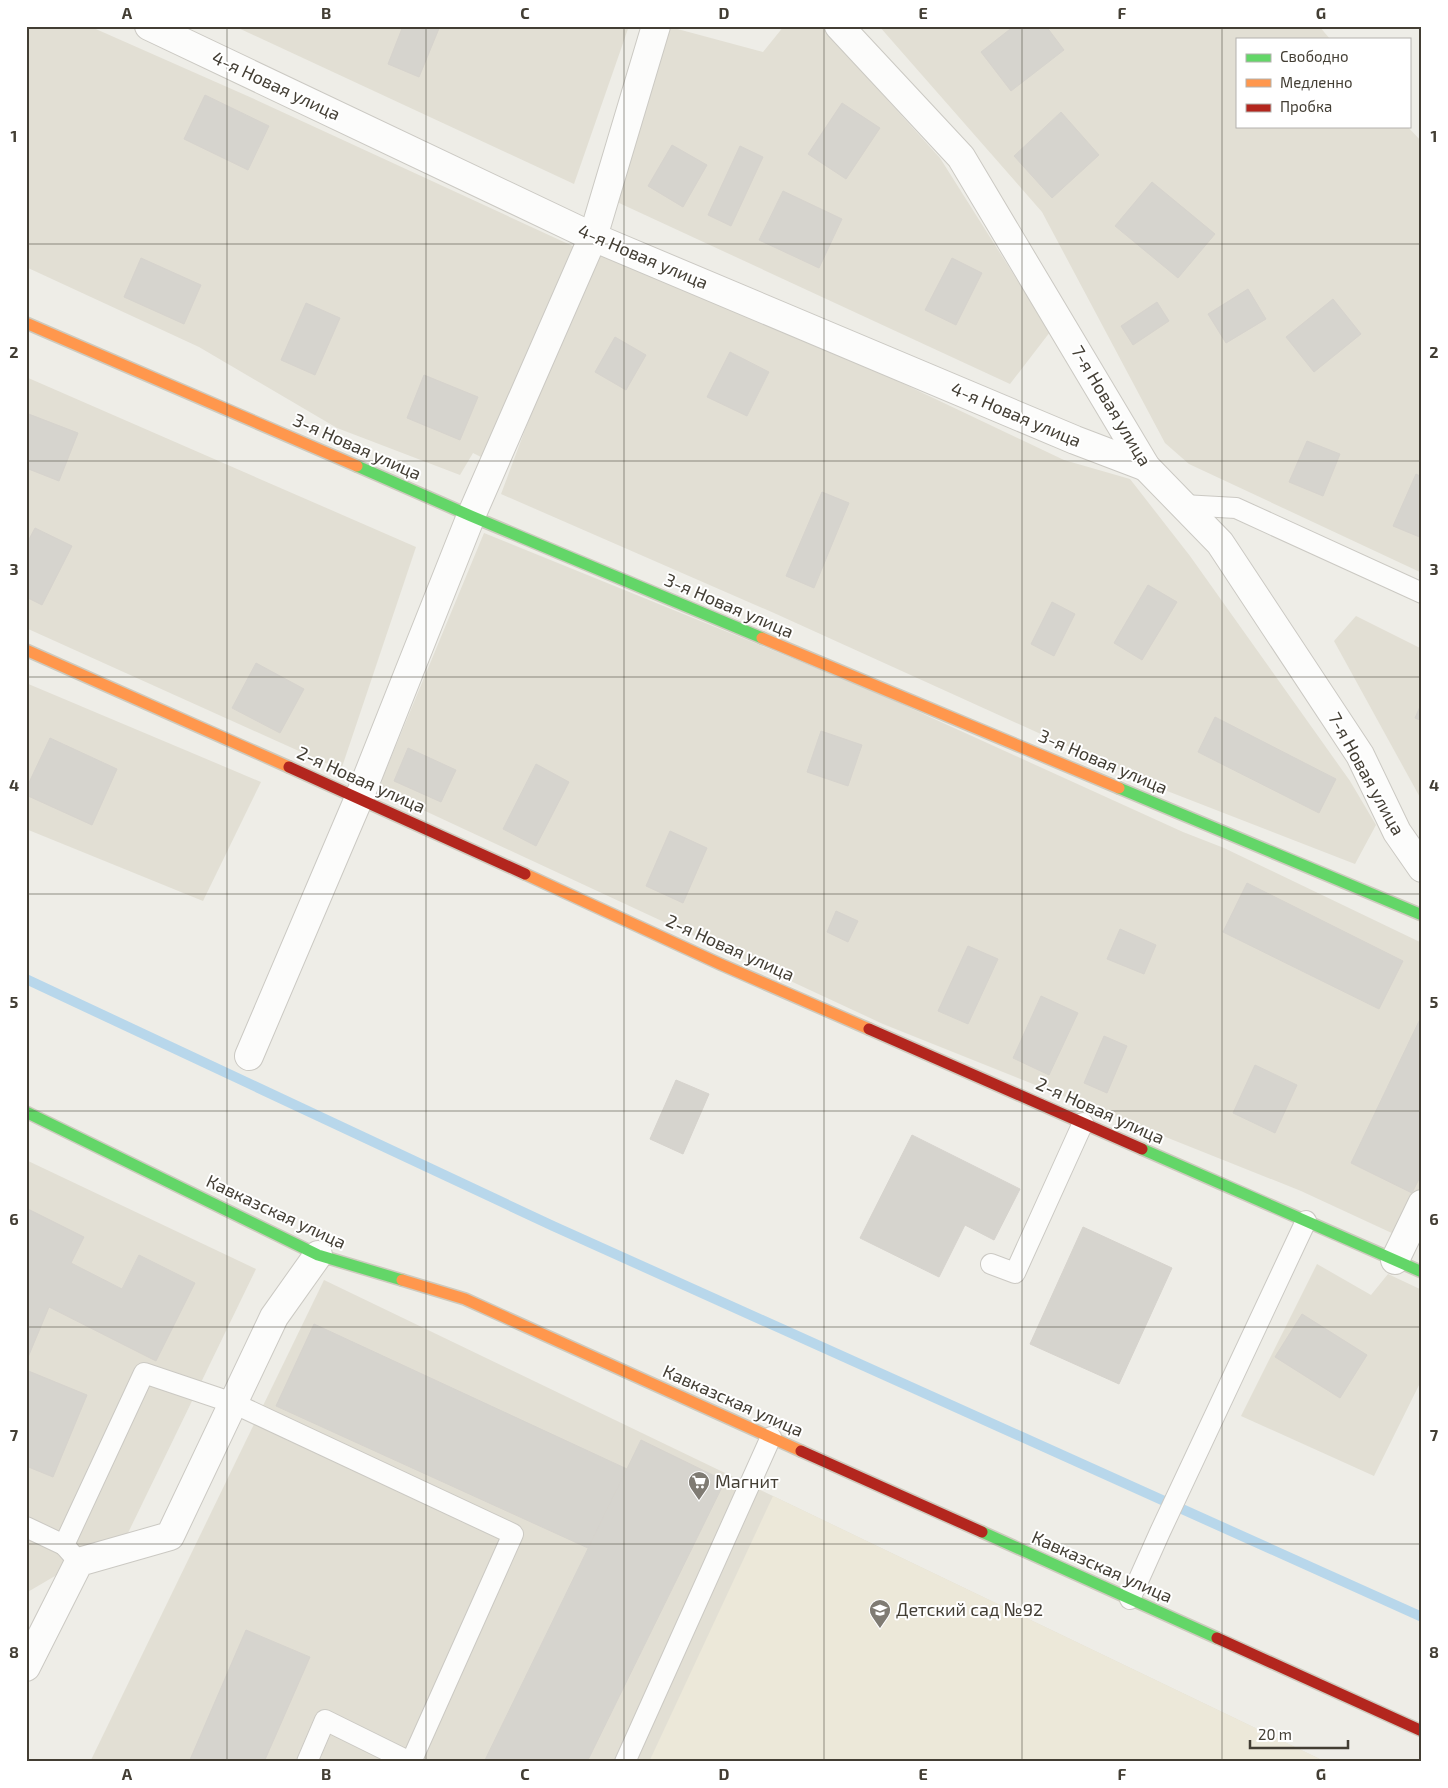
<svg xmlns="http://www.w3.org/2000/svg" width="1448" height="1788" font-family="'Exo 2',sans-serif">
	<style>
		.residential { fill: #e2dfd4 }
		.education { fill: #ece8d9 }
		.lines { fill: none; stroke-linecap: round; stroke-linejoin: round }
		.stream { stroke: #b8d7eb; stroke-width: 10 }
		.building { fill: #d6d4ce; stroke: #d6d3cd }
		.lane-casing { stroke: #cbc9c3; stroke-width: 22 }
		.street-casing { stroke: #cbc9c3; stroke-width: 30 }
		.fast-casing { stroke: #cdcabe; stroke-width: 14 }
		.slow-casing { stroke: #cdcabe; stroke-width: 14 }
		.jam-casing { stroke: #cdcabe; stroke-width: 14 }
		.lane { stroke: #fcfcfb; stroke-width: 20 }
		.street { stroke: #fcfcfb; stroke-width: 28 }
		.fast { stroke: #63d668; stroke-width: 11 }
		.slow { stroke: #ff974d; stroke-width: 11 }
		.jam { stroke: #b3261e; stroke-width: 11 }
		.grid { fill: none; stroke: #433e34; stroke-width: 1; stroke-opacity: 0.55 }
		.labels { text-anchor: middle; stroke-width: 4; stroke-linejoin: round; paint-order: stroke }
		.street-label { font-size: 18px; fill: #433e34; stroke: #fff }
		.poi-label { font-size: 18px; fill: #433e34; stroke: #fff; text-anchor: start }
		.neatline { fill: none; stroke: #433e34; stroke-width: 2 }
		.grid-label { font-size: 16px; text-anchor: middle; font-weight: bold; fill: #433e34 }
	</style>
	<rect width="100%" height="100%" fill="#eeede7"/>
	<g class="residential">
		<polygon points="26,26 89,26 252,98 577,248 485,459 473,453 460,475 337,428 199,347 26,267"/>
		<polygon points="234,26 629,26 574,184"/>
		<polygon points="784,26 823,26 845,53 940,158 1050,332 1010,384 617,202 670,27 763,52"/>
		<polygon points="879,26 1319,26 1330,39 1237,39 1237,126 1407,126 1422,142 1422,573 1189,464 1165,443 1042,212"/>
		<polygon points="597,238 1064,460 1130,479 1190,556 1350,781 1376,825 1355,864 1162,789 774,613 501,494"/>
		<polygon points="26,377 416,547 341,770 26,628"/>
		<polygon points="484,533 875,692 1183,832 1224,848 1422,943 1422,1247 1301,1191 883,1024 378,789"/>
		<polygon points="1356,616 1422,649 1422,801 1334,641"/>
		<polygon points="26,683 261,782 203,901 26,829"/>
		<polygon points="26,1160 256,1269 128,1533 26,1593"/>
		<polygon points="1317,1264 1371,1295 1388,1274 1422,1290 1422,1379 1374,1476 1241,1416"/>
		<polygon points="324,1280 1326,1762 90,1762"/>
	</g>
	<polygon class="education" points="773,1496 1326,1762 649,1762"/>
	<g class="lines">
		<polyline class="stream" points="26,979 553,1226 1422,1617"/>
	</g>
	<g class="building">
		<polygon points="403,26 440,26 419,77 388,64"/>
		<polygon points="1014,26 1046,26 1064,50 1011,91 981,52"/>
		<polygon points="205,95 269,126 248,170 184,139"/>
		<polygon points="842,103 880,128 846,179 808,154"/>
		<polygon points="1061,112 1099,155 1052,198 1014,156"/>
		<polygon points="672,145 707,165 683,207 648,186"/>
		<polygon points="740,146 763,157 731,226 708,215"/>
		<polygon points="1152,182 1215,234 1178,278 1115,226"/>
		<polygon points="783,191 842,219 819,268 759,240"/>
		<polygon points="141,258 201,285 184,324 124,297"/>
		<polygon points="952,258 982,273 956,325 925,310"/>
		<polygon points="1248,289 1266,319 1226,343 1208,314"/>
		<polygon points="1333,299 1361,334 1314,372 1286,337"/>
		<polygon points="1157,302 1169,321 1133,345 1121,326"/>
		<polygon points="306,303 340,318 315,375 281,360"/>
		<polygon points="615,337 646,355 626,390 595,372"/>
		<polygon points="730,352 769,372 747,416 707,397"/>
		<polygon points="424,375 478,397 460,440 407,418"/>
		<polygon points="26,413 78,433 59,481 26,468"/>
		<polygon points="1307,441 1340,454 1323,496 1289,482"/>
		<polygon points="1416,474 1422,477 1422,538 1393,526"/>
		<polygon points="822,492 849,503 814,588 786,576"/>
		<polygon points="35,528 72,546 42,605 26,597 26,545"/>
		<polygon points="1148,585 1177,602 1142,660 1114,643"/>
		<polygon points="1052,602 1075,614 1054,656 1031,644"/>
		<polygon points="256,663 304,689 280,733 232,708"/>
		<polygon points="1422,702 1422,721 1415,718"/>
		<polygon points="1215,717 1336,779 1319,813 1198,752"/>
		<polygon points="821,731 862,745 848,786 807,772"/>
		<polygon points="50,738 117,769 92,825 26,795 26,789"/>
		<polygon points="408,748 456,770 441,802 394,781"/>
		<polygon points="536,764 569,782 536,846 503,829"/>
		<polygon points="670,831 707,848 683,903 646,886"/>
		<polygon points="1247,883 1403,961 1379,1009 1223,932"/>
		<polygon points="836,911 858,921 848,942 827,932"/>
		<polygon points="1120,929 1156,945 1144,974 1107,959"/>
		<polygon points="968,946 998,959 968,1024 938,1011"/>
		<polygon points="1041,996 1078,1013 1049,1075 1013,1058"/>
		<polygon points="1422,1015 1422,1173 1412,1193 1351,1163"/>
		<polygon points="1104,1036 1127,1046 1107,1093 1084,1083"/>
		<polygon points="1255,1065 1297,1085 1275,1133 1233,1113"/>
		<polygon points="676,1080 709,1094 683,1154 650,1139"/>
		<polygon points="912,1135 1020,1189 994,1240 965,1225 939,1277 860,1238"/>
		<polygon points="26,1208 84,1237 71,1263 122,1289 139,1255 195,1283 156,1361 49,1307 26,1362"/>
		<polygon points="1083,1227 1172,1268 1119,1384 1030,1344"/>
		<polygon points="1302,1314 1367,1355 1340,1398 1275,1357"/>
		<polygon points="314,1324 627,1469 588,1548 276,1406"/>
		<polygon points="26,1370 87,1395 53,1477 26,1466"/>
		<polygon points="641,1440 725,1481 587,1762 484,1762"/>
		<polygon points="246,1630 310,1657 264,1762 189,1762"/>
	</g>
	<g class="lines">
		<g class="lane-casing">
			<g id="lane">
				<polyline points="1183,505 1236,508 1422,593"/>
				<polyline points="991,1264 1015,1273 1083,1123"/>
				<polyline points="26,1527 64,1545"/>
				<polyline points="79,1562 64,1545 144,1373 233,1403 513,1534 411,1762"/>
				<polyline points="1130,1599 1160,1532 1306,1221"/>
				<polyline points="307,1762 325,1720 410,1762"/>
				<polyline points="625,1762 771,1437"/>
			</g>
		</g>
		<g class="street-casing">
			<g id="street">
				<polyline points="149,26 593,237 1075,440 1146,467"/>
				<polyline points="839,26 961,157 1146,467 1220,543 1360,755 1397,832 1422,868"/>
				<polyline points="249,1056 359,798 471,516 593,237 656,26"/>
				<polyline points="1395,1260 1422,1204"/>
				<polyline points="26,1667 79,1562 170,1536 274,1317 318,1255"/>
			</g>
		</g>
		<g class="fast-casing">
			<g id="fast">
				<polyline points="357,466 471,516 762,638"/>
				<polyline points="1119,788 1422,915"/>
				<polyline points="26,1112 318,1255 402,1280"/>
				<polyline points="1142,1149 1422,1272"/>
				<polyline points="982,1532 1217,1638"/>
			</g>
		</g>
		<g class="slow-casing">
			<g id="slow">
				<polyline points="26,323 357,466"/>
				<polyline points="762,638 1119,788"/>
				<polyline points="26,650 289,767"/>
				<polyline points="525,874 720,964 869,1029"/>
				<polyline points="402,1280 465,1299 801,1451"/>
			</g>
		</g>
		<g class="jam-casing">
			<g id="jam">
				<polyline points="289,767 525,874"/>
				<polyline points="869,1029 1142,1149"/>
				<polyline points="801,1451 982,1532"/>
				<polyline points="1217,1638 1422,1731"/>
			</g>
		</g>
		<use href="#lane" class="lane"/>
		<use href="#street" class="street"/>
		<use href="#fast" class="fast"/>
		<use href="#slow" class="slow"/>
		<use href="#jam" class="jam"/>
	</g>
	<path class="grid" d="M227,26v1736M426,26v1736M624,26v1736M824,26v1736M1022,26v1736M1222,26v1736M26,244h1396M26,461h1396M26,677h1396M26,894h1396M26,1111h1396M26,1327h1396M26,1544h1396"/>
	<defs>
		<g id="supermarket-pin" transform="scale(1.125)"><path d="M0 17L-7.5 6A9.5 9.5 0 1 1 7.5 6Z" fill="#7f7b73" stroke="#fff"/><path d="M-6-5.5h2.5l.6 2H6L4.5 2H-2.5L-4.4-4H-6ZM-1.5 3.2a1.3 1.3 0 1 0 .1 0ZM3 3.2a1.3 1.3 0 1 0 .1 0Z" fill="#fff"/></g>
		<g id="school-pin" transform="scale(1.125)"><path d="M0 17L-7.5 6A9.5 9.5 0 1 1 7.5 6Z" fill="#7f7b73" stroke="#fff"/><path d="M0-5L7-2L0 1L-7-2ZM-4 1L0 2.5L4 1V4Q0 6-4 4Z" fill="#fff"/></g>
	</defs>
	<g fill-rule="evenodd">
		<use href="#supermarket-pin" x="699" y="1482"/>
		<use href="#school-pin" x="880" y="1610"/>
	</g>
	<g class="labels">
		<g class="street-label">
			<text transform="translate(276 86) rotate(25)" y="6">4-я Новая улица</text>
			<text transform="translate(643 257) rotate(23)" y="6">4-я Новая улица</text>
			<text transform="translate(1111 406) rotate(59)" y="6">7-я Новая улица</text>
			<text transform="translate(1016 415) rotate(23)" y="6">4-я Новая улица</text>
			<text transform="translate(357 447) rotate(24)" y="6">3-я Новая улица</text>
			<text transform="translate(729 606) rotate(23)" y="6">3-я Новая улица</text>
			<text transform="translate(1103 762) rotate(23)" y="6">3-я Новая улица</text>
			<text transform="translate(1366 774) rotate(61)" y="6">7-я Новая улица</text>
			<text transform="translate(361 780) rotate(24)" y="6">2-я Новая улица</text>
			<text transform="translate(730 948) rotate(24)" y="6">2-я Новая улица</text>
			<text transform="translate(1100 1111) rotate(24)" y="6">2-я Новая улица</text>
			<text transform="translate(276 1212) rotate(25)" y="6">Кавказская улица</text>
			<text transform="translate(733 1401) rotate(24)" y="6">Кавказская улица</text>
			<text transform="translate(1102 1567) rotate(24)" y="6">Кавказская улица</text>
		</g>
		<g class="poi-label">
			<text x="715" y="1488">Магнит</text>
			<text x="896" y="1616">Детский сад №92</text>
		</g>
	</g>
	<rect width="1448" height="1788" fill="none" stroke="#ffffff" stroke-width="55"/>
	<rect x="1236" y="38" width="175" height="90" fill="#ffffff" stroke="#b4b2ae"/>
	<rect x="1246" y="54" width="25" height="8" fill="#63d668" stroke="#b4b2ae"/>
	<text x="1280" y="62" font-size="15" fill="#433e34">Свободно</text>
	<rect x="1246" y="79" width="25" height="8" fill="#ff974d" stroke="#b4b2ae"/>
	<text x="1280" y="88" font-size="15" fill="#433e34">Медленно</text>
	<rect x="1246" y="104" width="25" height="8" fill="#b3261e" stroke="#b4b2ae"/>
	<text x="1280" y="112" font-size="15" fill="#433e34">Пробка</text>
	<path d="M1250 1740v8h98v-8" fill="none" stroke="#433e34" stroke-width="2.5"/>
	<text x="1258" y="1740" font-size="15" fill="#433e34" stroke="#ffffff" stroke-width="4" paint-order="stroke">20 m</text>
	<rect x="28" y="28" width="1392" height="1732" class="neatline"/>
	<g class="grid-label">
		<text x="127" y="19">A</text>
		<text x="326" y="19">B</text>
		<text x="525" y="19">C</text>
		<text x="724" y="19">D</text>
		<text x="923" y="19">E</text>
		<text x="1122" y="19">F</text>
		<text x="1321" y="19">G</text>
		<text x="14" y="142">1</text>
		<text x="1434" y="142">1</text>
		<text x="14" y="358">2</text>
		<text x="1434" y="358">2</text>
		<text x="14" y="575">3</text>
		<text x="1434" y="575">3</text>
		<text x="14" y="791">4</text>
		<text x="1434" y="791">4</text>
		<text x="14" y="1008">5</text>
		<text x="1434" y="1008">5</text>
		<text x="14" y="1225">6</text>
		<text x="1434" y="1225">6</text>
		<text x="14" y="1441">7</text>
		<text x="1434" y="1441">7</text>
		<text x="14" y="1658">8</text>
		<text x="1434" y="1658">8</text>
		<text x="127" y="1780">A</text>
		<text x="326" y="1780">B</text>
		<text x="525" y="1780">C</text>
		<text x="724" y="1780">D</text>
		<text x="923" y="1780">E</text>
		<text x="1122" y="1780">F</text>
		<text x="1321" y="1780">G</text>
	</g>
</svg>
